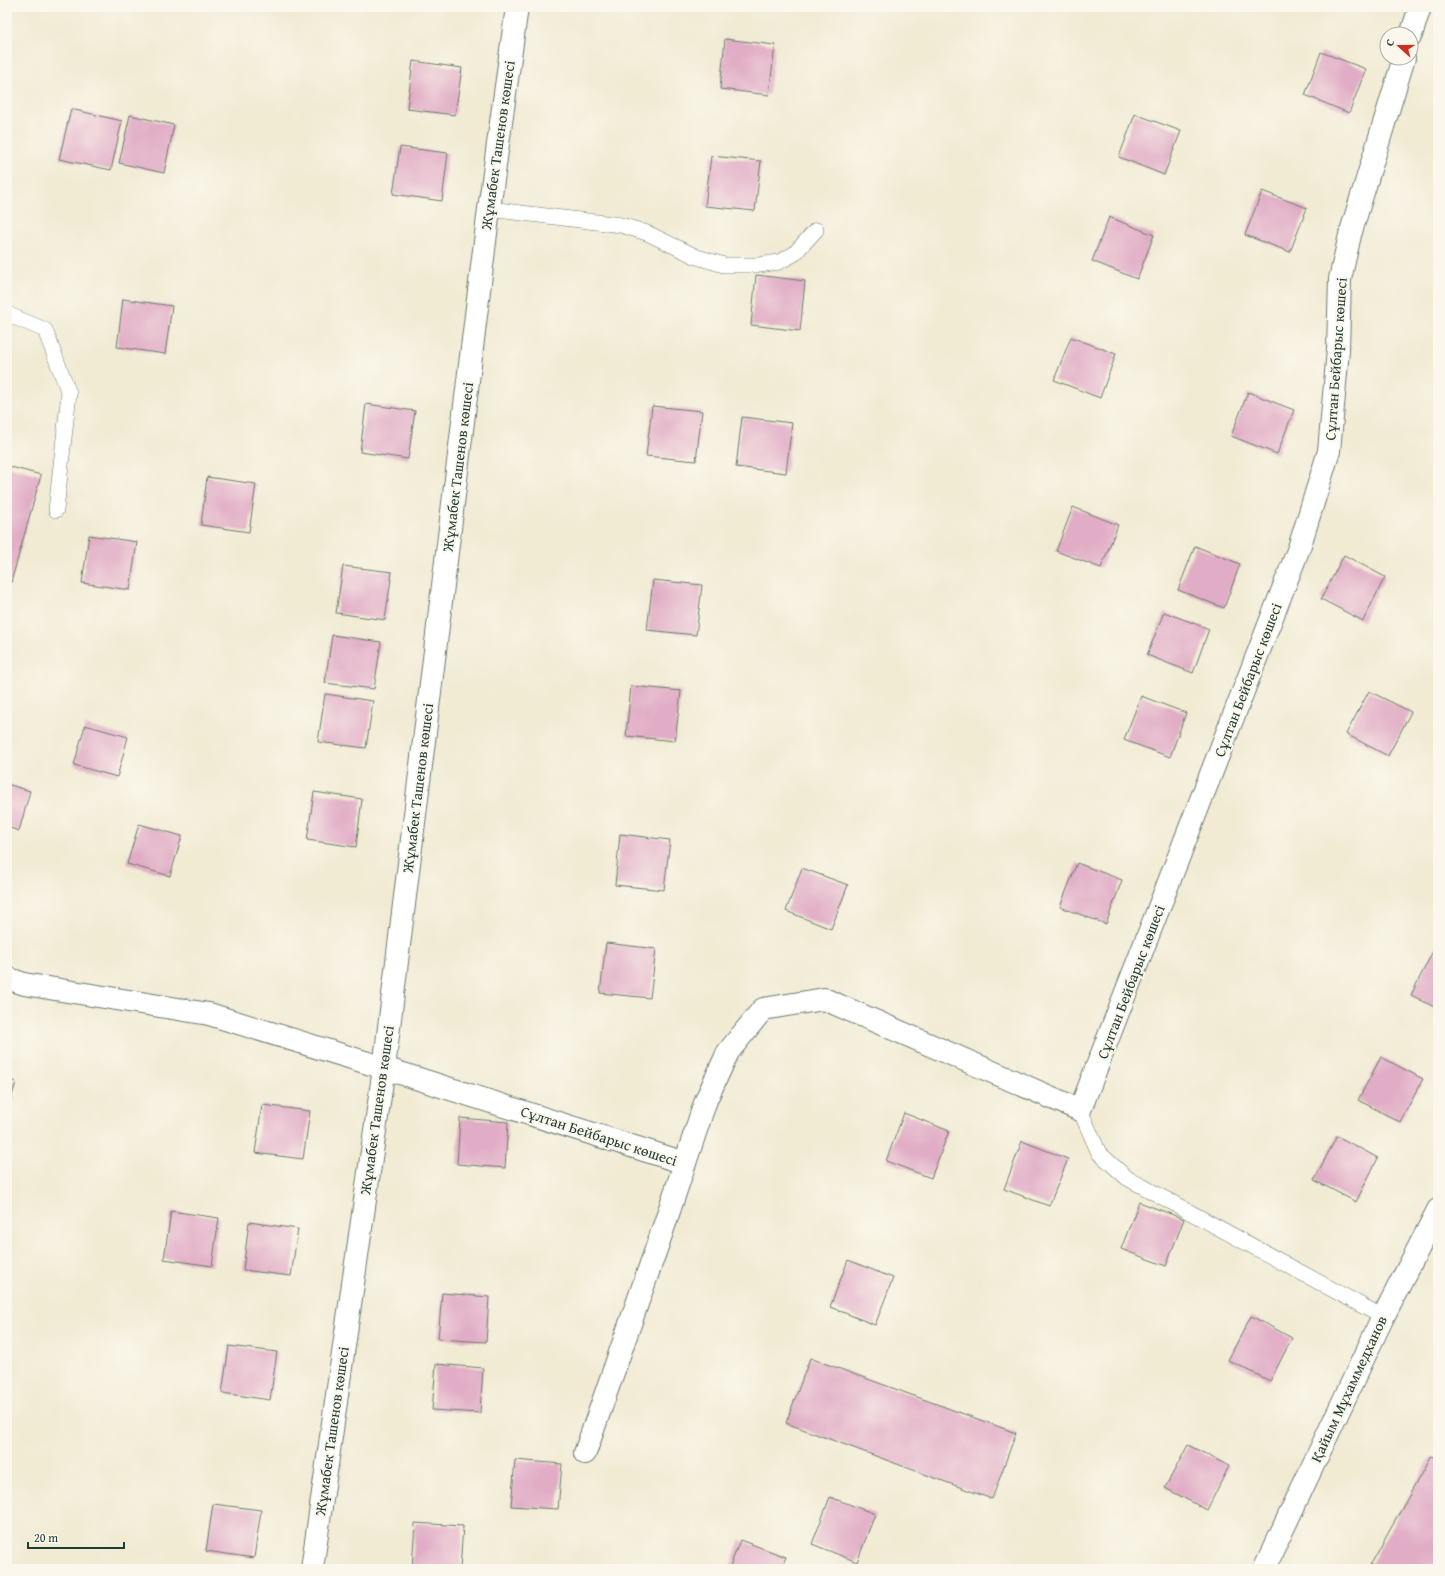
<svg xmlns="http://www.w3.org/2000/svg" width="1445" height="1576" font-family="'Gentium Book Plus',serif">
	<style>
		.building { fill: #e1adc6 }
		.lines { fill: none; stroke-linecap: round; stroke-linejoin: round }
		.lane-casing { stroke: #687a6c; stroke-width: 16 }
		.street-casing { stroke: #687a6c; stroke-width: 24 }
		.lane { stroke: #fff; stroke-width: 15 }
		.street { stroke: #fff; stroke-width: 22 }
		.labels { text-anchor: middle; stroke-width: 4; stroke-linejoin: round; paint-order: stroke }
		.street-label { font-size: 15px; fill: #1f3d34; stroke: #fbf7ec }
	</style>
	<rect width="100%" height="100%" fill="#fbf7ec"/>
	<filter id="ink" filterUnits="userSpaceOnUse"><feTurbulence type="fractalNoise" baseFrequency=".025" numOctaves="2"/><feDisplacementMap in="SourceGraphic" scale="8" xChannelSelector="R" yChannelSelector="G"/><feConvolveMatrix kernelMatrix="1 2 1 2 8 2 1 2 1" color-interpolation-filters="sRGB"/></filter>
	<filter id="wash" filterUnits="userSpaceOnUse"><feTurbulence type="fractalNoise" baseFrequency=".012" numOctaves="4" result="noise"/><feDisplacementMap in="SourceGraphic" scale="16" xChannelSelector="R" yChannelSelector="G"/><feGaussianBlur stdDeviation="0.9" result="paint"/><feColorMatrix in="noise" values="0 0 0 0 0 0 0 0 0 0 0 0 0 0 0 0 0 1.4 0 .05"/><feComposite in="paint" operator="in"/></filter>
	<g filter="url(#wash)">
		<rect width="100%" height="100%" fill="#f1ebd4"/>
		<g id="blocks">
			<g class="building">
				<polygon points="725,39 775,45 769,95 720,89"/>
				<polygon points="1321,52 1366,69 1349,113 1305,95"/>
				<polygon points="413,61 462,68 455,115 407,109"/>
				<polygon points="71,109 122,121 111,170 59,159"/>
				<polygon points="1135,114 1181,131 1164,175 1119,157"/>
				<polygon points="130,115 174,125 164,173 119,163"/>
				<polygon points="400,147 448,153 442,201 393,194"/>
				<polygon points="711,156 761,161 755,211 705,206"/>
				<polygon points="1262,191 1307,208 1290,252 1245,235"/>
				<polygon points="1109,217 1154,235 1137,279 1092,261"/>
				<polygon points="756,275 805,281 800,331 751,325"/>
				<polygon points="123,299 172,306 165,354 117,347"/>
				<polygon points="1071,337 1116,354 1100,398 1054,380"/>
				<polygon points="1248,392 1294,410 1277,454 1231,436"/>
				<polygon points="366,404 415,411 408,459 360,452"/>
				<polygon points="652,406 702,411 696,461 646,456"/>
				<polygon points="742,417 792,423 786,473 736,467"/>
				<polygon points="7,466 41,475 10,586 7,586"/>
				<polygon points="207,477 256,484 249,532 201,525"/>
				<polygon points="1073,507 1118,525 1101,568 1056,551"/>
				<polygon points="89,535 137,542 130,590 82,583"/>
				<polygon points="1195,546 1240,564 1224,608 1178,590"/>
				<polygon points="1344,555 1385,577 1363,621 1321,599"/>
				<polygon points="343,566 392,572 385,620 336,613"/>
				<polygon points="653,580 702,585 696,635 647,630"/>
				<polygon points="1164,612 1209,629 1193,673 1147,655"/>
				<polygon points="332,635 381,642 374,689 325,683"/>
				<polygon points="631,686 681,691 675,741 626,736"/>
				<polygon points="1369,691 1411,712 1388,756 1346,734"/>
				<polygon points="325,694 373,701 366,748 318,742"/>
				<polygon points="1141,696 1186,713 1170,757 1124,740"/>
				<polygon points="85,725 128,737 117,777 74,765"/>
				<polygon points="7,784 30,791 19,831 7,827"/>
				<polygon points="314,792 362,799 356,847 307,840"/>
				<polygon points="139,824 182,836 170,876 127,864"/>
				<polygon points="620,834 670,840 664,890 615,885"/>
				<polygon points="1077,863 1122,880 1106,924 1060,907"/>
				<polygon points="802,868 848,885 831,929 786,911"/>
				<polygon points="606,943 656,949 650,998 600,993"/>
				<polygon points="1433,951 1438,954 1438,1009 1411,995"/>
				<polygon points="1381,1057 1423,1079 1400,1122 1358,1100"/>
				<polygon points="7,1079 16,1082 7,1112"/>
				<polygon points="262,1105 310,1111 303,1159 255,1153"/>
				<polygon points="904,1113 949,1131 931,1178 886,1161"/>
				<polygon points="460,1118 508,1122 505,1168 457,1164"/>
				<polygon points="1337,1136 1378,1158 1356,1202 1314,1180"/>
				<polygon points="1022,1141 1068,1159 1049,1206 1004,1189"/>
				<polygon points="1139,1202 1184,1219 1166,1266 1121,1249"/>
				<polygon points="171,1211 219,1218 212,1266 164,1259"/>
				<polygon points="249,1222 298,1229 291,1276 243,1270"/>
				<polygon points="848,1260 893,1278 875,1325 830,1307"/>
				<polygon points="442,1293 489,1297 486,1342 438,1339"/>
				<polygon points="1251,1316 1292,1338 1270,1381 1228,1360"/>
				<polygon points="229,1346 277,1352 270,1400 222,1393"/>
				<polygon points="810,1358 1016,1433 992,1499 786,1423"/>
				<polygon points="436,1364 483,1368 480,1413 432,1410"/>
				<polygon points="1188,1445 1229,1466 1207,1510 1165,1488"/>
				<polygon points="1431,1456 1438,1459 1438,1563 1434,1569 1376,1569 1370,1566"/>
				<polygon points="515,1460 562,1464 558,1509 511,1506"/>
				<polygon points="830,1497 875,1514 857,1562 812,1544"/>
				<polygon points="213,1504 261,1510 254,1558 206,1551"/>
				<polygon points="415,1523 463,1526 460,1569 412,1568"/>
				<polygon points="740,1540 786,1557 781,1569 729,1569"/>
			</g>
		</g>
	</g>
	<g filter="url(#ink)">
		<use href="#blocks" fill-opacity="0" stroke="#687a6c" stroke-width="1"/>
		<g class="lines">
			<g class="lane-casing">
				<g id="lane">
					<polyline points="489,209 621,225 647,233 697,257 724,265 759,265 779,262 794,254 816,230"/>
					<polyline points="7,314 45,330 69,393 56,510"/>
					<polyline points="1080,1110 1099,1153 1127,1178 1383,1317"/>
				</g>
			</g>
			<g class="street-casing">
				<g id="street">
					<polyline points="1411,35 1420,7"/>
					<polyline points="7,978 24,984 209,1014 384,1068 685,1163 706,1100 728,1052 763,1009 824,999 1080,1110 1299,548 1329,451 1338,350 1340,279 1350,235 1404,58"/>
					<polyline points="585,1453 661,1235 685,1163"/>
					<polyline points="312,1569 384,1068 489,209 517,7"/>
					<polyline points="1264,1569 1383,1317 1438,1210"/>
				</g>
			</g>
			<use href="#lane" class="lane"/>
			<use href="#street" class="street"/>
		</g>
	</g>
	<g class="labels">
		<g class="street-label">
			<text transform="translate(498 145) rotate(-82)" y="5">Жұмабек Ташенов көшесі</text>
			<text transform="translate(1336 359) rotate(-86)" y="5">Сұлтан Бейбарыс көшесі</text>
			<text transform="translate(458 467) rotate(-83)" y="5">Жұмабек Ташенов көшесі</text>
			<text transform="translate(1248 680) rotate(-69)" y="5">Сұлтан Бейбарыс көшесі</text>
			<text transform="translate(418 788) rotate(-83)" y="5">Жұмабек Ташенов көшесі</text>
			<text transform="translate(1131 982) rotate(-69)" y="5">Сұлтан Бейбарыс көшесі</text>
			<text transform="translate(377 1110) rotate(-82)" y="5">Жұмабек Ташенов көшесі</text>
			<text transform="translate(599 1136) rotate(18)" y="5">Сұлтан Бейбарыс көшесі</text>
			<text transform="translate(1349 1389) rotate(-65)" y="5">Қайым Мұхаммедханов</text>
			<text transform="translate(332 1431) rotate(-82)" y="5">Жұмабек Ташенов көшесі</text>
		</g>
	</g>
	<rect width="1445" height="1576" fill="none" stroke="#fbf7ec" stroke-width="24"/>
	<g transform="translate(1399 46) rotate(291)"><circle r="19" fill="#fbf7ec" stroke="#a3ada2"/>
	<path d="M0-3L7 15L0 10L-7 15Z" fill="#c8321e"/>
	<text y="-6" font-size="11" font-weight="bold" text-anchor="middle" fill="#1f3d34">С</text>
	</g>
	<path d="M28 1542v6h96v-6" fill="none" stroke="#1f3d34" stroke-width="2"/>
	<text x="34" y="1542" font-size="12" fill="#1f3d34" stroke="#fbf7ec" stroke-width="3" paint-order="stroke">20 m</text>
</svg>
